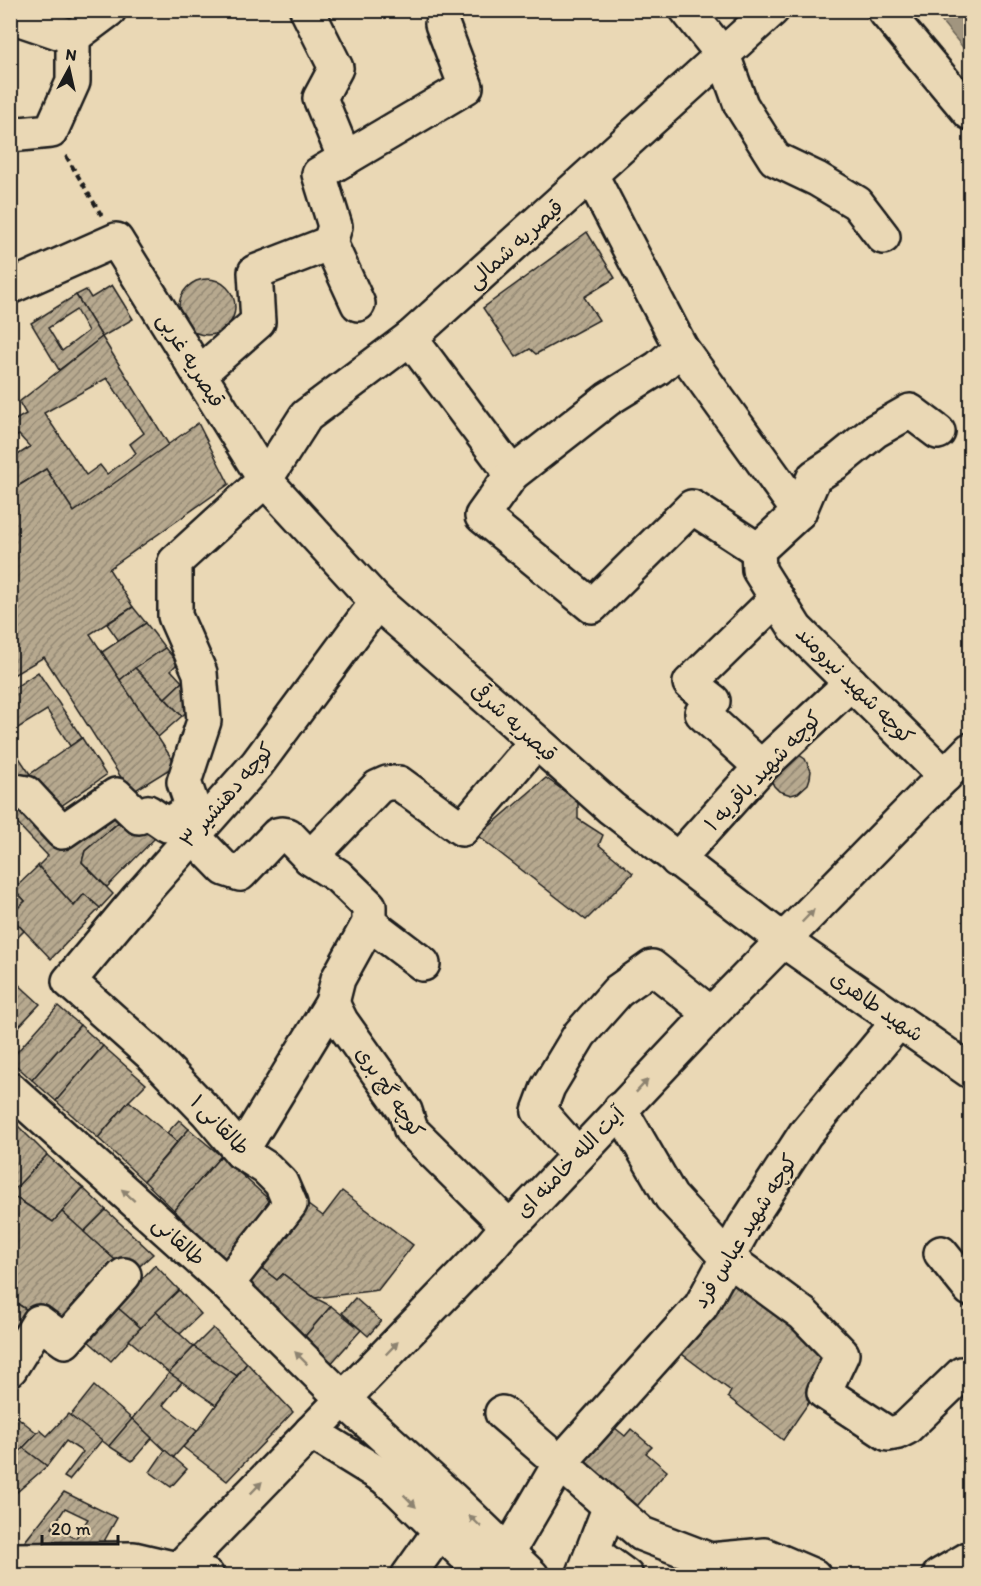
<svg xmlns="http://www.w3.org/2000/svg" width="981" height="1586" font-family="Itim,'Playpen Sans Arabic',sans-serif">
	<style>
		.water { fill: #a1957f; stroke: #6c6557; stroke-width: 1.5 }
		.building { fill: url(#building-hatch); stroke: #1c1c1c; stroke-width: 1.5; fill-rule: evenodd }
		.lines { fill: none; stroke-linecap: round; stroke-linejoin: round }
		.minor-casing { stroke: #1c1c1c; stroke-width: 38 }
		.major-casing { stroke: #1c1c1c; stroke-width: 38 }
		.path { stroke: #1c1c1c; stroke-width: 4; stroke-dasharray: 6 4.5; stroke-linecap: butt }
		.minor { stroke: #ead8b5; stroke-width: 33 }
		.major { stroke: #ead8b5; stroke-width: 33 }
		.oneway { fill: #8d8370 }
		.labels { text-anchor: middle; stroke-width: 5; stroke-linejoin: round; paint-order: stroke }
		.street-label { font-size: 21px; fill: #1c1c1c; stroke: #ead8b5 }
	</style>
	<defs>
		<pattern id="building-hatch" width="6" height="6" patternUnits="userSpaceOnUse" patternTransform="scale(1.5)"><rect width="6" height="6" fill="#b7a98f"/><path d="M-1 1l2-2M0 6l6-6M5 7l2-2" fill="none" stroke="#948974"/></pattern>
	</defs>
	<rect width="100%" height="100%" fill="#ead8b5"/>
	<filter id="ink" filterUnits="userSpaceOnUse"><feTurbulence type="fractalNoise" baseFrequency=".0167" numOctaves="2"/><feDisplacementMap in="SourceGraphic" scale="12" xChannelSelector="R" yChannelSelector="G"/><feConvolveMatrix kernelMatrix="1 2 1 2 8 2 1 2 1" color-interpolation-filters="sRGB"/></filter>
	<g filter="url(#ink)">
		<polygon class="water" points="933,11 970,11 970,56"/>
		<g class="building">
			<polygon points="587,232 615,278 584,297 599,320 536,354 530,349 516,357 483,308"/>
			<circle cx="207" cy="307" r="28"/>
			<polygon points="112,285 133,319 102,337 76,295 86,290 91,298"/>
			<path d="M76,295l26,42 -43,33 -28,-47zM76,310l12,21 -26,20 -14,-23z"/>
			<path d="M102,337l67,108 -95,67 -28,-43 -36,22v-31l20,-13 -11,-12 -9,5v-17l16,-9 -7,-12zM107,378l37,55 -14,11 6,9 -29,21 -7,-9 -14,10 -42,-62z"/>
			<polygon points="198,423 229,484 109,569 133,607 90,634 176,765 131,793 44,657 10,677 10,491 46,469 74,512"/>
			<polygon points="133,607 146,623 119,641 107,624"/>
			<polygon points="146,623 165,648 120,680 102,652"/>
			<polygon points="165,648 178,663 171,670 182,682 165,698 135,668"/>
			<polygon points="135,668 182,716 158,737 120,680"/>
			<polygon points="38,672 82,738 70,746 47,710 10,733 10,691"/>
			<polygon points="182,682 199,700 182,716 165,698"/>
			<polygon points="82,738 106,775 55,810 14,781 30,774"/>
			<polygon points="10,744 30,774 14,781 10,776"/>
			<polygon points="792,753 799,755 805,759 811,771 810,778 808,784 798,793 791,795 779,791 774,786 771,780"/>
			<polygon points="546,778 578,801 578,819 603,835 599,845 633,873 586,920 478,836"/>
			<polygon points="10,802 56,838 107,805 122,819 85,851 82,862 113,894 100,908 84,894 74,906 38,866 48,856 10,816"/>
			<polygon points="129,814 160,833 107,887 82,862 85,851"/>
			<polygon points="38,866 74,906 84,894 100,908 51,959 10,916 10,915 25,901 14,889"/>
			<polygon points="10,885 25,901 10,915"/>
			<polygon points="10,916 24,931 10,945"/>
			<polygon points="16,982 40,1004 10,1036 10,988"/>
			<polygon points="58,1006 80,1025 32,1080 10,1060"/>
			<polygon points="80,1025 103,1046 56,1101 32,1080"/>
			<polygon points="103,1046 146,1084 129,1101 98,1138 56,1101"/>
			<polygon points="129,1101 177,1142 144,1181 98,1138"/>
			<polygon points="10,1120 18,1126 10,1134"/>
			<polygon points="179,1120 189,1129 177,1142 167,1133"/>
			<polygon points="18,1126 47,1155 10,1194 10,1134"/>
			<polygon points="189,1129 221,1156 174,1210 144,1181"/>
			<polygon points="47,1155 83,1188 53,1222 10,1194"/>
			<polygon points="221,1156 275,1205 229,1267 174,1210"/>
			<polygon points="83,1188 106,1210 84,1232 62,1212"/>
			<polygon points="342,1191 413,1245 378,1290 315,1298 283,1274 277,1280 260,1267 308,1205 323,1216"/>
			<polygon points="10,1194 53,1222 62,1212 120,1264 60,1331 10,1299"/>
			<polygon points="106,1210 153,1254 131,1274 84,1232"/>
			<polygon points="155,1265 179,1290 141,1328 110,1301 136,1285"/>
			<polygon points="260,1267 277,1280 283,1274 315,1298 331,1306 301,1341 246,1283"/>
			<polygon points="736,1272 836,1353 827,1376 783,1440 728,1397 731,1391 674,1348"/>
			<polygon points="179,1290 201,1314 180,1334 156,1312"/>
			<polygon points="355,1298 381,1321 368,1336 342,1313"/>
			<polygon points="10,1299 35,1315 10,1352"/>
			<polygon points="110,1301 141,1328 111,1361 80,1334"/>
			<polygon points="331,1306 361,1330 328,1367 301,1341"/>
			<polygon points="156,1312 194,1347 169,1373 129,1340"/>
			<polygon points="213,1328 247,1363 237,1376 194,1347"/>
			<polygon points="194,1347 237,1376 216,1405 169,1373"/>
			<polygon points="247,1363 293,1412 227,1481 183,1447 197,1431"/>
			<polygon points="169,1373 182,1382 163,1405 197,1431 173,1458 132,1419"/>
			<polygon points="94,1386 132,1419 109,1446 70,1416"/>
			<polygon points="10,1411 37,1433 12,1460 10,1459"/>
			<polygon points="68,1414 102,1440 69,1480 64,1477 83,1452 66,1441 47,1466 23,1448 40,1430 47,1436"/>
			<polygon points="132,1419 152,1438 132,1461 109,1446"/>
			<polygon points="610,1424 625,1436 631,1429 652,1447 646,1453 667,1471 633,1511 576,1464"/>
			<polygon points="23,1448 47,1466 10,1498 10,1459 12,1460"/>
			<polygon points="165,1450 187,1469 171,1487 150,1472"/>
			<path d="M64,1492l53,26 -19,34 -76,-7zM65,1508l23,11 -12,19 -24,-10z"/>
		</g>
		<g class="lines">
			<g class="minor-casing">
				<g id="minor">
					<polyline points="307,10 336,68 320,98 345,159"/>
					<polyline points="687,10 723,55 741,105 775,159 817,179 857,203 883,237"/>
					<polyline points="10,17 14,17 73,37 73,82 51,131 10,135"/>
					<polyline points="73,37 109,10"/>
					<polyline points="10,287 116,240 265,480 175,562 175,616 200,673 204,721 184,782 193,808 167,825 148,812 139,817 116,795 62,832 26,793 10,790"/>
					<polyline points="358,304 330,243 335,226 319,174 466,87 442,24"/>
					<polyline points="410,338 512,474 608,399 658,368 681,348 591,175"/>
					<polyline points="681,348 799,512"/>
					<polyline points="200,373 258,322 255,272 330,243"/>
					<polyline points="938,432 910,411 875,431 837,462 814,477 799,512 758,550 759,570 796,629 945,776"/>
					<polyline points="512,474 482,516 592,606 692,507 758,550"/>
					<polyline points="761,767 702,713 713,701 690,683 777,598"/>
					<polyline points="179,819 193,836 225,869 240,874 277,835 282,834 288,835 310,858 338,876 369,906 369,923 338,979 332,1003 241,1152"/>
					<polyline points="310,858 378,787 387,783 399,783 462,829 536,742"/>
					<polyline points="677,860 761,767 851,683"/>
					<polyline points="369,923 423,964"/>
					<polyline points="332,1003 341,1021 405,1111 411,1130 508,1226"/>
					<polyline points="620,1109 671,1197 727,1258 803,1314 842,1354 824,1392 888,1434 898,1432 906,1428 962,1374 970,1375"/>
					<polyline points="578,1155 539,1111 548,1087 580,1034 618,991 652,967 711,1014"/>
					<polyline points="941,1253 970,1289"/>
					<polyline points="227,1284 290,1204 281,1183 266,1168 241,1152 207,1112 151,1054 69,981 139,897 257,764 377,602"/>
					<polyline points="10,1369 39,1322 65,1341 124,1275"/>
					<polyline points="502,1413 642,1534 710,1560 765,1555 814,1576"/>
					<polyline points="508,1552 560,1463 701,1306 745,1226 805,1134 899,1021"/>
					<polyline points="593,1552 626,1576"/>
					<polyline points="10,1560 134,1559 207,1576"/>
					<polyline points="408,1576 440,1531"/>
					<polyline points="583,1576 610,1506"/>
					<polyline points="939,1576 970,1558"/>
				</g>
			</g>
			<g class="major-casing">
				<g id="major">
					<polyline points="772,10 410,338 306,416 265,480 377,602 495,705 611,808 784,941 970,1071"/>
					<polyline points="884,10 970,113"/>
					<polyline points="10,1089 227,1284 343,1399 451,1498 532,1576"/>
					<polyline points="311,1432 384,1477 398,1489 486,1576"/>
					<polyline points="172,1576 490,1247 508,1226 522,1215 711,1014 970,750"/>
				</g>
			</g>
			<polyline class="path" points="66,156 102,216"/>
			<use href="#minor" class="minor"/>
			<use href="#major" class="major"/>
		</g>
		<defs><path id="oneway-solid" d="M-6-.8H1V-3.2L6.5 0L1 3.2V.8H-6Z" transform="scale(1.5)"/></defs>
		<g class="oneway">
			<use href="#oneway-solid" transform="translate(808 916) rotate(-46)"/>
			<use href="#oneway-solid" transform="translate(642 1086) rotate(-47)"/>
			<use href="#oneway-solid" transform="translate(128 1195) rotate(-138)"/>
			<use href="#oneway-solid" transform="translate(392 1348) rotate(-46)"/>
			<use href="#oneway-solid" transform="translate(301 1358) rotate(-135)"/>
			<use href="#oneway-solid" transform="translate(256 1488) rotate(-46)"/>
			<use href="#oneway-solid" transform="translate(410 1501) rotate(45)"/>
			<use href="#oneway-solid" transform="translate(475 1521) rotate(-136)"/>
		</g>
	</g>
	<g class="labels">
		<g class="street-label">
			<text transform="translate(515 244) rotate(-42)" y="7">قیصریه شمالی</text>
			<text transform="translate(191 360) rotate(58)" y="7">قیصریه غربی</text>
			<text transform="translate(855 685) rotate(45)" y="7">کوچه شهید نیرومند</text>
			<text transform="translate(514 722) rotate(42)" y="7">قیصریه شرقی</text>
			<text transform="translate(763 771) rotate(-46)" y="7">کوچه شهید باقریه ۱</text>
			<text transform="translate(227 795) rotate(-49)" y="7">کوچه دهنشیر ۳</text>
			<text transform="translate(877 1006) rotate(35)" y="7">شهید طاهری</text>
			<text transform="translate(390 1092) rotate(56)" y="7">کوچه گچ بری</text>
			<text transform="translate(220 1125) rotate(46)" y="7">طالقانی ۱</text>
			<text transform="translate(570 1162) rotate(-46)" y="7">آیت الله خامنه ای</text>
			<text transform="translate(745 1231) rotate(-58)" y="7">کوچه شهید عباس فرد</text>
			<text transform="translate(179 1241) rotate(42)" y="7">طالقانی</text>
		</g>
	</g>
	<rect width="981" height="1586" fill="none" stroke="#ead8b5" stroke-width="36"/>
	<rect x="18" y="18" width="945" height="1550" fill="none" stroke="#1c1c1c" stroke-width="2" filter="url(#ink)"/>
	<g transform="translate(69 69) rotate(8)" stroke="#ead8b5" stroke-width="4.5" paint-order="stroke">
	<path d="M0-4.5L10 22L0 15L-10 22Z" fill="#1c1c1c"/>
	<text y="-9" font-size="16" font-weight="bold" text-anchor="middle" fill="#1c1c1c">N</text>
	</g>
	<path d="M42 1535v9h76v-9" fill="none" stroke="#1c1c1c" stroke-width="3"/>
	<text x="51" y="1535" font-size="18" fill="#1c1c1c" stroke="#ead8b5" stroke-width="4.5" paint-order="stroke">20 m</text>
</svg>
